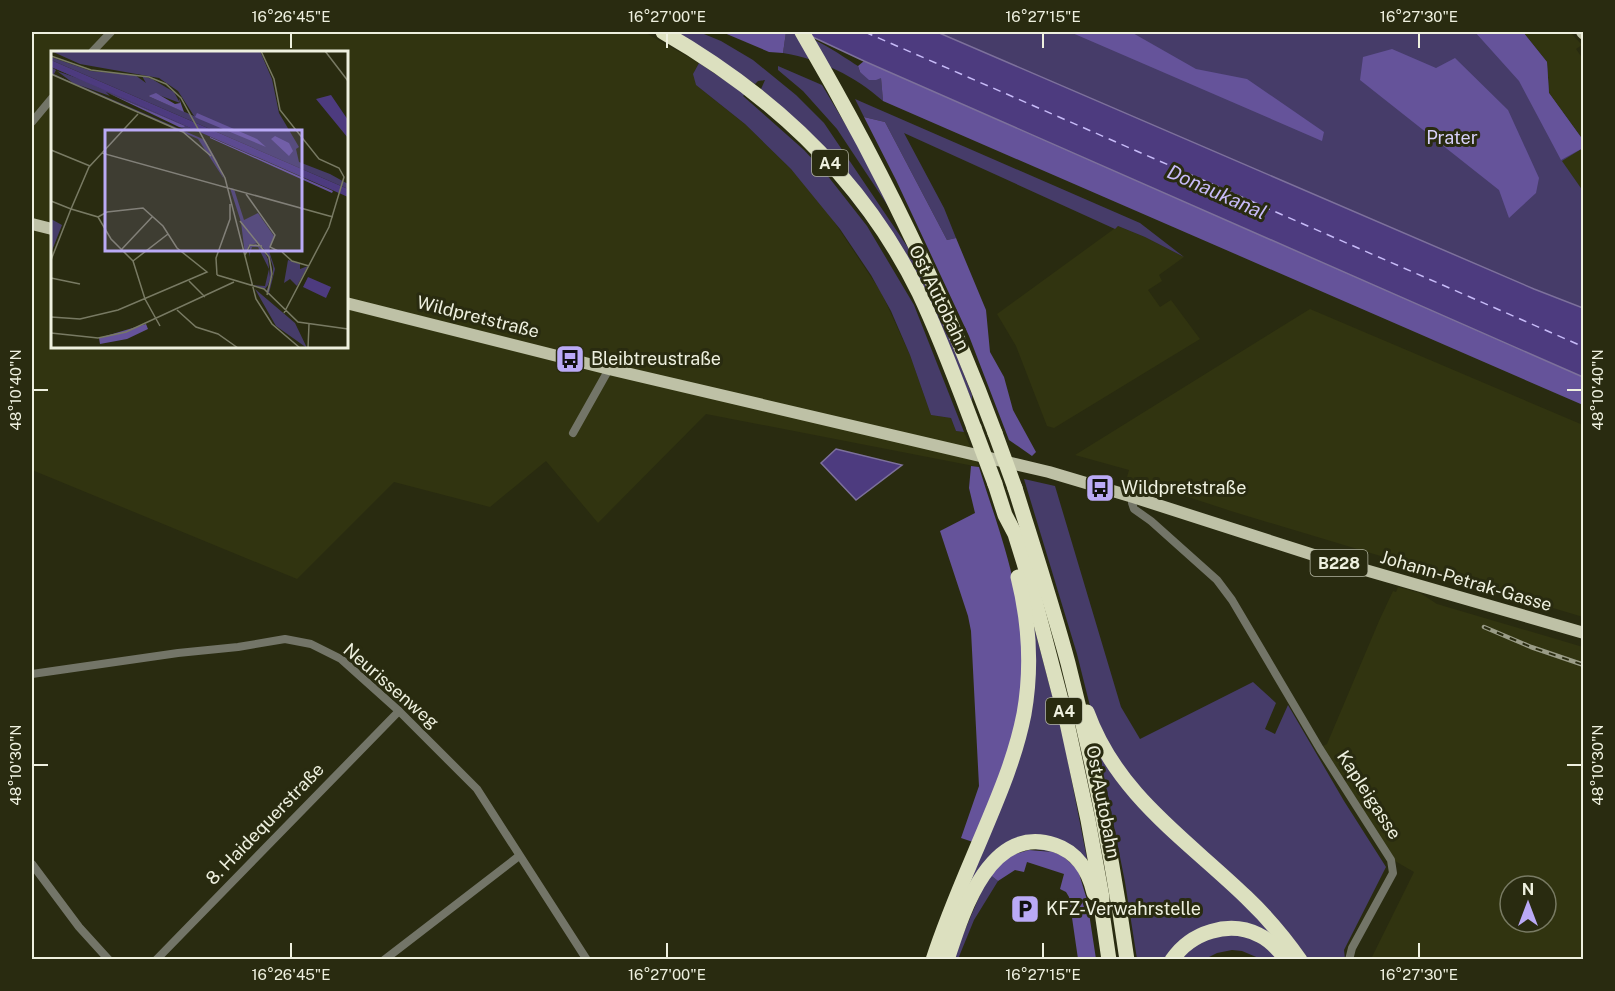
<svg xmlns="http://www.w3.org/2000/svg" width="1615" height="991" font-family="'Public Sans',sans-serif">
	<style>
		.built { fill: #313410; fill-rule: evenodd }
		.green { fill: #463c69 }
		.forest { fill: #65539a }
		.water { fill: #4d3b7f; stroke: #7d719c; stroke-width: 1.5 }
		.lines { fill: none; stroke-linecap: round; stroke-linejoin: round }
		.ferry { stroke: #c7bbf8; stroke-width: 1.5; stroke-dasharray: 8 6; stroke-linecap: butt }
		.minor { stroke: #737568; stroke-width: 8 }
		.primary { stroke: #bec1a6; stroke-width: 12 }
		.motorway { stroke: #dce0bf; stroke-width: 15 }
		.rail-casing { stroke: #9a9c87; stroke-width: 4.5 }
		.rail { stroke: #292b10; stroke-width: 2; stroke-dasharray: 7; stroke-linecap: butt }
		.motorway-bridge { stroke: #dce0bf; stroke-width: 15 }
		.ticks { fill: none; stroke: #eef0df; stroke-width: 2 }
		.labels { text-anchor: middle; stroke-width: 6; stroke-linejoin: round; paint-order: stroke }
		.shield { fill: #292b10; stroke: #b3b5a1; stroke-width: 1.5 }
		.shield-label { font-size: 16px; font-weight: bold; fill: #eef0df }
		.park-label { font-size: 18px; fill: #d7d0f9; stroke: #292b10 }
		.street-label { font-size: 18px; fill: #eef0df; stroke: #292b10 }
		.poi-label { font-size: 18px; fill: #eef0df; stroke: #292b10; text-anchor: start }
		.water-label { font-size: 20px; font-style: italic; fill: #c7bbf8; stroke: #292b10 }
		.inset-river { fill: none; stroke: #4d3b7f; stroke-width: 3 }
		.inset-road { fill: none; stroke: #787a63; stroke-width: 1.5 }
		.view { fill: #baaaf6; fill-opacity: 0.15; stroke: #baaaf6; stroke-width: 3 }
		.inset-edge { fill: none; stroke: #eef0df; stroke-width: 3 }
		.neatline { fill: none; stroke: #eef0df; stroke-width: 2 }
		.ticks-label { font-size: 15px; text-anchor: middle; fill: #eef0df }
	</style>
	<rect width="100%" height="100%" fill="#292b10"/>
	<g class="built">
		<path d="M32,32h612l55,31 -5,9 2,13 50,40 45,44 34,39 56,84 29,63 21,60 20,3 5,13 8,1 15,35 -273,-53 -108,109 -52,-62 -56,46 -96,-25 -97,97 -265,-109zM52,52h294v294h-294z"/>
		<polygon points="1523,32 1570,32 1582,45 1576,49 1583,59 1583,140 1549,93 1547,62"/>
		<polygon points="1583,148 1583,191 1561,160"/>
		<polygon points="1118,226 1145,237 1184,257 1159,275 1162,281 1148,290 1160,307 1171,300 1200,339 1054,428 1047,426 1016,346 997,314"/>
		<polygon points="1310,309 1583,425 1583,617 1234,512 1127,477 1129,470 1075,455"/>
		<path d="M1398,587l22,6 17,11 146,43v312h-212l43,-87 -19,-11 -72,-115 4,-2 52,-123 14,-30 3,1zM1510,886h36v36h-36z"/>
	</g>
	<g class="green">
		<polygon points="676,32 699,32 721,41 753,60 796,95 824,123 909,249 951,341 972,395 972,401 930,302 776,102 761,89 765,80 758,81 755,84"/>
		<path d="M786,32c23,0 53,22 72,34l2,6 21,5 2,24c-28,-25 -63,-42 -100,-48z"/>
		<polygon points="937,32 1523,32 1547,62 1549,93 1583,140 1583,148 1562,161 1583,191 1583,308 1534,289"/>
		<polygon points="699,63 745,94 743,96 804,150 827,175 867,226 914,305 964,432 956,431 951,418 931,415 910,355 891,311 871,275 840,229 791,169 745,124 696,85 693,74"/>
		<polygon points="778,66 822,85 847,127 849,127 892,212 837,129 803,91 778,70"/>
		<polygon points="855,99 1140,223 1184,257 1145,237 1118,226 1115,229 904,133 944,208 956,238 947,240 885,122 864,117"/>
		<polygon points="1024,479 1055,486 1121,707 1140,739 1253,682 1276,703 1265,729 1275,734 1288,705 1344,801 1386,867 1344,950 1345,959 1305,959 1159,815 1114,760 1091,710 1077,654"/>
		<polygon points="1033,623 1063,736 1087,859 1085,861 1081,857 1010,845 954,916"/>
		<polygon points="1099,751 1242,898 1285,946 1235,925 1168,959 1137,959 1125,882"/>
		<polygon points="989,874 998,881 974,920 958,959 952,960"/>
		<path d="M1236,934l19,4 25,21h-19l-19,-8 -10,-1 -15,3 -12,6 -24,1c11,-19 35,-24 55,-26z"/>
	</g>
	<g class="forest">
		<polygon points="722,32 786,32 783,53 769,52"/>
		<polygon points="1070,32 1131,32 1196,69 1247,79 1324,132 1322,141"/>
		<polygon points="1475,32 1523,32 1547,62 1549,93 1583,140 1583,148 1561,160 1519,81"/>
		<polygon points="1392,49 1436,68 1455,58 1508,110 1539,178 1536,193 1509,218 1499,190 1360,80 1363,57"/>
		<polygon points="864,61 1583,377 1583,405 883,101 881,78 876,80 869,80 860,72 858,66"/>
		<polygon points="864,117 885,122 947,240 956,238 986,310 990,352 1004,377 1013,410 1036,452 1032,456 1009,440 969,336 896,180"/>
		<path d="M971,466l8,1c12,40 28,81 36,123 12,55 10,118 -8,171 -9,28 -23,54 -34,81l-12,-4 18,-52 -8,-155 -3,-15 -28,-85 35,-18 -6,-25z"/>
		<polygon points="1029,850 1053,852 1063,856 1078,870 1087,900 1096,959 1078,959 1069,897 1066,892 1060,889 1064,874 1027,862 1024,872 1015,870 998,881 989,874 1008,856"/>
	</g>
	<g class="water">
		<polygon points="802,32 937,32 1534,289 1583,308 1583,377 864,61"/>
		<polygon points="836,449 902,465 856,500 821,463"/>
	</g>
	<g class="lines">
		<polyline class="ferry" points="865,32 1584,347"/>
		<g class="minor">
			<polyline points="92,52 111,32"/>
			<polyline points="32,122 52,98"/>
			<polyline points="573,433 609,369"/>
			<polyline points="1133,497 1132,503 1134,509 1151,521 1217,580 1232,600 1320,749 1391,860 1393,873 1352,948 1349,960"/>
			<polyline points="32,674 178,653 238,647 285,639 311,644 341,659 399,711 477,789 587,960"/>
			<polyline points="32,864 79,927 109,960"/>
			<polyline points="156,960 399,711"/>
			<polyline points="384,960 519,856"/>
		</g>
		<g class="primary">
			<polyline points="1582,32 1584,34"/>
			<polyline points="32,224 52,229"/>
			<polyline points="346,303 609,369 1049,472 1133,497 1320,557 1584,633"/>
		</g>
		<g class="motorway">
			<path d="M663,32c108,62 200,147 256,261 21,44 38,90 55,135"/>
			<path d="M802,32c75,128 141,261 193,401"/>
			<polyline points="995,484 1005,515 1015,534 1032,589 1067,723 1088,820 1102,897 1102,912 1109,960"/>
			<path d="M1015,488c18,58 37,116 53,175 25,98 45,197 59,297"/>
			<path d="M1087,712c30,83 99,127 159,185 20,19 38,40 54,63"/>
			<path d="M933,960c14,-44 33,-86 51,-129 16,-38 32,-76 40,-117 8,-45 5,-93 -6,-137"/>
			<path d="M947,960c15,-46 42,-137 108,-115 22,7 34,27 39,48"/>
			<path d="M1172,960c19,-28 57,-40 87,-25 11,5 20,15 28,25"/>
		</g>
		<g class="rail-casing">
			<polyline id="rail" points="1484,627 1531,647 1584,665"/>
		</g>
		<use href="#rail" class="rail"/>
		<g class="motorway-bridge">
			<polyline points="974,428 995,484"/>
			<polyline points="995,433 1015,488"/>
		</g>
	</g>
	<path class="ticks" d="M291,33v15M667,33v15M1043,33v15M1419,33v15M33,390h15M1567,390h15M33,765h15M1567,765h15M291,943v15M667,943v15M1043,943v15M1419,943v15"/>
	<defs>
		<g id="bus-square" transform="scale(1.5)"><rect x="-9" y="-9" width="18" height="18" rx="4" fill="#baaaf6" stroke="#292b10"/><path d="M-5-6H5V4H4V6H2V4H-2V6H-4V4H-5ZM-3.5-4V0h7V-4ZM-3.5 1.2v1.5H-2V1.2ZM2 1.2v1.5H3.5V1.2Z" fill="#111"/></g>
		<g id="parking-square" transform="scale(1.5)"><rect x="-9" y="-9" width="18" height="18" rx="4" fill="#baaaf6" stroke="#292b10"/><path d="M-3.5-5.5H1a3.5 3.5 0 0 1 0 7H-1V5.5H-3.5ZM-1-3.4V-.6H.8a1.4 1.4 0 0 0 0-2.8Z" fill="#111"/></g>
	</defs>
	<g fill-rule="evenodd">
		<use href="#bus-square" x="570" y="359"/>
		<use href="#bus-square" x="1100" y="488"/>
		<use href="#parking-square" x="1025" y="909"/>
	</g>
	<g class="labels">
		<g class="shield">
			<rect x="812" y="150" width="36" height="26" rx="4.5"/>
			<rect x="1310.5" y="550" width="57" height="26" rx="4.5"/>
			<rect x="1046" y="698" width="36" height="26" rx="4.5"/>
		</g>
		<g class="shield-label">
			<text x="830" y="169">A4</text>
			<text x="1339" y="569">B228</text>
			<text x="1064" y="717">A4</text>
		</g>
		<g class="park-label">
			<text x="1452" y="144">Prater</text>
		</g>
		<g class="street-label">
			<text transform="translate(939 298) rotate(64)" y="6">Ost Autobahn</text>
			<text transform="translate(478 317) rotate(14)" y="6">Wildpretstraße</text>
			<text transform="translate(1466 581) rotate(16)" y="6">Johann-Petrak-Gasse</text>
			<text transform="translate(391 686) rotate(41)" y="6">Neurissenweg</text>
			<text transform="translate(1369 795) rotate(57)" y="6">Kapleigasse</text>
			<text transform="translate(1103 802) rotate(79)" y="6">Ost Autobahn</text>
			<text transform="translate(265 824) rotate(-46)" y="6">8. Haidequerstraße</text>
		</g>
		<g class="poi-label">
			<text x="591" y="365">Bleibtreustraße</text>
			<text x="1121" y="494">Wildpretstraße</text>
			<text x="1046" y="915">KFZ-Verwahrstelle</text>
		</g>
		<g class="water-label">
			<text transform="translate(1217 192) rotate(24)" y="7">Donaukanal</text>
		</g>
	</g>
	<g transform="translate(51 51)">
		<rect width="297" height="297" fill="#292b10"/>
		<path d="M0,0h209l12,28 7,34 20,34 -3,2 3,13 31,12 18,10v5l-297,-129v-3l40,14 44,4 11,8 -4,-7 10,3 22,13 6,11 -24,-9 -8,2 46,20 -16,-25 -19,-13 -79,-14zM0,16l5,3 -2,4 19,9 -16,-12 23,8 120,53 -16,-3 -5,-2 5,-1 -78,-34 4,4 -31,-11 126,55 12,21 7,18 -26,-40 -147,-65zM179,137l4,1 10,31 14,-7 16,23 -5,15 6,18 -6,24 5,6 -8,-7 7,-17v-8l-3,-10 2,17 -4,11 -3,4 -13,-4 13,1 4,-17 -11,-22h-6l-3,10 1,-11 6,-2 7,5 5,10 2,18v-14l-4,-12 -8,-8 -9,2 -4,10 -4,-33zM0,168l11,6 -11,28zM237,209l12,4v5l8,-3 -11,20 -7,-7 -6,4zM204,238l40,34 12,25 -31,-22z" fill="#463c69"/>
		<path d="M55,41l79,34 -1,1h-5zM105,42l19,11 5,-1 -1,-5 5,14 -36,-16zM146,62l60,26 9,8 -67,-28 -4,-2zM224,85l14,7 4,8 -4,5 -18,-17zM159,87v-1l123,54 -1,2zM95,273l2,5 -21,10 -27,5 -1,-6z" fill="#65539a"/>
		<path d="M0,9l297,129v8l-292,-128 -5,-2zM280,44l17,25v18l-32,-39zM257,226l23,10 -5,11 -23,-11z" fill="#4d3b7f"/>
		<path class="inset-river" d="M0,14l142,61M149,78l148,65"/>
		<path class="inset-road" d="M210,0l13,28 6,31 39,49 20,9 5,9 -15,50 -45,86M274,0l23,30M0,5l40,14 58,7 17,7 15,14 44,80 31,121 16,25 28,24M0,23l132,58 28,24M0,99l39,16M51,102l36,-39M195,143l29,41 -5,12 8,4M0,150l20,8 18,-42 13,-14 231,64M189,170l29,36 3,17 -5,21M70,199l32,-34M231,201l10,9 17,5M194,204l5,-10 12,1M0,209l20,-51 27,8 13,22 22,22 12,38 15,27M82,210l35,-27M166,224l47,14 34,33 50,7M166,224l-1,-17 14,-39v-15M0,227l29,6M138,230l16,16M126,259l19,17 22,7 20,14M0,266l29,2 38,-9 89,-38 -30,-24 -14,-22 -20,-18 -36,4 -9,5M0,282l47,5 28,-6 108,-50M257,297l1,-24"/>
		<path class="view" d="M54,79h197v121h-197z"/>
		<rect width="297" height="297" class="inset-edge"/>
	</g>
	<rect width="1615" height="991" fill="none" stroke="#292b10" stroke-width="66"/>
	<g transform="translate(1528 904)"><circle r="28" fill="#292b10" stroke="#787a63" stroke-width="1.5"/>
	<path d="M0-4.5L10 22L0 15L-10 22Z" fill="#baaaf6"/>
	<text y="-9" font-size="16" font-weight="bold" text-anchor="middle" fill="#eef0df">N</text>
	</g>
	<rect x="33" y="33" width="1549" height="925" class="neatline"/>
	<g class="ticks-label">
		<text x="291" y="22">16°26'45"E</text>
		<text x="667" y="22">16°27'00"E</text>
		<text x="1043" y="22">16°27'15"E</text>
		<text x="1419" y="22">16°27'30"E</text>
		<text transform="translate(16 390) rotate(-90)" y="5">48°10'40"N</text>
		<text transform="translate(1598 390) rotate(-90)" y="5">48°10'40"N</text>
		<text transform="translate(16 765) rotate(-90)" y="5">48°10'30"N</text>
		<text transform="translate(1598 765) rotate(-90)" y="5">48°10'30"N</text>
		<text x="291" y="980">16°26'45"E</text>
		<text x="667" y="980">16°27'00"E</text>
		<text x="1043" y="980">16°27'15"E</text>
		<text x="1419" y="980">16°27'30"E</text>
	</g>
</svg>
